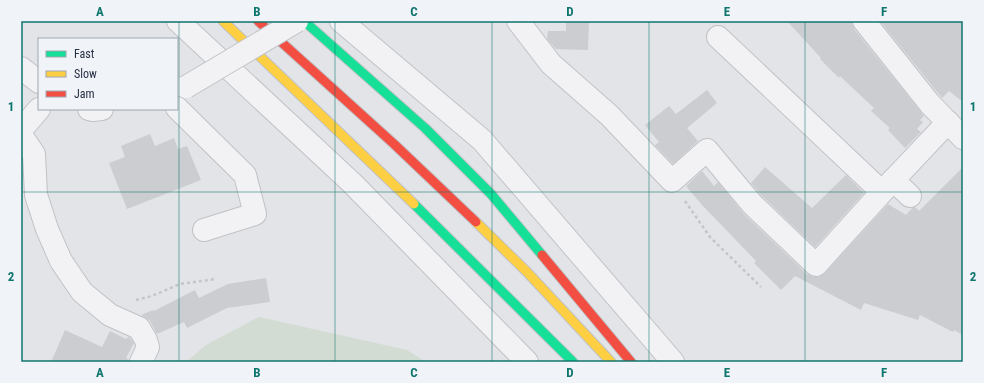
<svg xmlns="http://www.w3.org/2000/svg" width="984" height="383" font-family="'Roboto Condensed',sans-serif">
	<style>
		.green { fill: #d2dcd2 }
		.building { fill: #cbcdd1 }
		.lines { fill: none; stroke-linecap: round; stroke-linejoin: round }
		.street-casing { stroke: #c0c2c6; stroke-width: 24 }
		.fast-casing { stroke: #bec1c6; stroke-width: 11 }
		.slow-casing { stroke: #bec1c6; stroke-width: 11 }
		.jam-casing { stroke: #bec1c6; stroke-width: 11 }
		.path { stroke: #c3c5c9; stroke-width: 2.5; stroke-dasharray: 3 3; stroke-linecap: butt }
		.street { stroke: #f2f2f4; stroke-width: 22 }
		.fast { stroke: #16e098; stroke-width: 9 }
		.slow { stroke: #ffcf43; stroke-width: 9 }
		.jam { stroke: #f24e42; stroke-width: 9 }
		.street-bridge-casing { stroke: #c0c2c6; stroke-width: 24; stroke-linecap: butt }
		.street-bridge { stroke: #f2f2f4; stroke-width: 22 }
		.grid { fill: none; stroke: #0f766e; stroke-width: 1; stroke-opacity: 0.55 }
		.neatline { fill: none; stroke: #0f766e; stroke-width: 1.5 }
		.grid-label { font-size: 13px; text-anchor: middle; font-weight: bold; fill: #0f766e }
	</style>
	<rect width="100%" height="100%" fill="#e2e4e8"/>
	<polygon class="green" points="259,317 407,350 426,362 186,362 206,345"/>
	<g class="building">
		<polygon points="566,21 589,21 588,50 556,49 547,39 548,31 566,31"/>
		<polygon points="787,21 852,21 852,23 854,29 924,116 920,120 923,122 917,129 921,132 905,148 888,130 890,128 871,111 874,108 840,76 839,78 820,59 821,58"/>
		<polygon points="880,21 963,21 963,102 949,91 942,98"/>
		<polygon points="707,90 717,103 687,128 698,141 673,164 655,145 659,142 645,125 669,106 676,114"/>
		<polygon points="150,134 155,146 174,138 178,149 187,146 201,180 127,209 109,163 125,157 121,146"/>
		<polygon points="765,167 812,208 846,175 864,193 815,247 761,195 751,183"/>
		<polygon points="963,167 963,335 954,330 953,332 920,315 918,320 864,303 861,310 795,276 781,290 754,263 756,261 702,205 686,186 702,171 714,186 718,182 743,213 807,274 813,277 819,277 825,273 888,204 906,215 912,208 915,207 919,211"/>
		<polygon points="266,278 270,302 227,308 187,328 184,322 157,334 150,321 141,315 153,310 154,311 195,290 199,298 228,284"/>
		<polygon points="65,330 102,347 110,331 126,339 128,337 130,338 134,343 126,358 129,360 129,362 51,362"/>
	</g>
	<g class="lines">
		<g class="street-casing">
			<g id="street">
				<polyline points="178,21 352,183 527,362"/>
				<polyline points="341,21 482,140 673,362"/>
				<polyline points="518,21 551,64 609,115 672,181 707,150 752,204 816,265 882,192 948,122"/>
				<polyline points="864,21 930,104 963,138"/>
				<polyline points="718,37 882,192"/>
				<polyline points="21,68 39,82"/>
				<polyline points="177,108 245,175 255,214 204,230"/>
				<polyline points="89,109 93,110 102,109"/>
				<polyline points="21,130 39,109"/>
				<polyline points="21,135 34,154 36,195 47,229 61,261 82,292 110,315 139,328 146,340 148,347 141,362"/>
				<polyline points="893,180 910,196"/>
			</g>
		</g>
		<g class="fast-casing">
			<g id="fast">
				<polyline points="304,21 425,128 491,194 542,255"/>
				<polyline points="414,204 573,362"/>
			</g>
		</g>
		<g class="slow-casing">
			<g id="slow">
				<polyline points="223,21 414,204"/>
				<polyline points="476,222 527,272 611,362"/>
			</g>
		</g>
		<g class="jam-casing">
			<g id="jam">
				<polyline points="258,21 394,144 476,222"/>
				<polyline points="542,255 631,362"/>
			</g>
		</g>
		<g class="path">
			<polyline points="685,201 710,237 761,287"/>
			<polyline points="136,300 152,296 180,284 216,279"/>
		</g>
		<use href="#street" class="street"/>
		<use href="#fast" class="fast"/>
		<use href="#slow" class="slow"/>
		<use href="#jam" class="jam"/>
		<g class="street-bridge-casing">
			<polyline id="street-bridge" points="186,87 297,21"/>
		</g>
		<use href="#street-bridge" class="street-bridge"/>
	</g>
	<path class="grid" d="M179,21v341M335,21v341M492,21v341M649,21v341M805,21v341M21,192h942"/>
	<rect width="984" height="383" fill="none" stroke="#f0f3f8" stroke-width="44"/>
	<rect x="38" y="38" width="140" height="72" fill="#f0f3f8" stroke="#a0a5b0"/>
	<rect x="46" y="51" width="20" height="6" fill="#16e098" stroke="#a0a5b0"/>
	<text x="74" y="58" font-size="12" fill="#272f44">Fast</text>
	<rect x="46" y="71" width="20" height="6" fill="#ffcf43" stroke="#a0a5b0"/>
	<text x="74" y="78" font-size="12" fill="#272f44">Slow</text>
	<rect x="46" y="91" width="20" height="6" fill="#f24e42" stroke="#a0a5b0"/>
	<text x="74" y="98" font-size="12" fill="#272f44">Jam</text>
	<rect x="22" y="22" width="940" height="339" class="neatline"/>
	<g class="grid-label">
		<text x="100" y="16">A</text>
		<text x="257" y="16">B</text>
		<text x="414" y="16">C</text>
		<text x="570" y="16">D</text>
		<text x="727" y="16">E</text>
		<text x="884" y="16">F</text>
		<text x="11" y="111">1</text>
		<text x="973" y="111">1</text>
		<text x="11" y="281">2</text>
		<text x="973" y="281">2</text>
		<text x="100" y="377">A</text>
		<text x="257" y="377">B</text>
		<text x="414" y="377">C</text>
		<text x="570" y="377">D</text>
		<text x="727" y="377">E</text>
		<text x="884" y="377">F</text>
	</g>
</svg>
